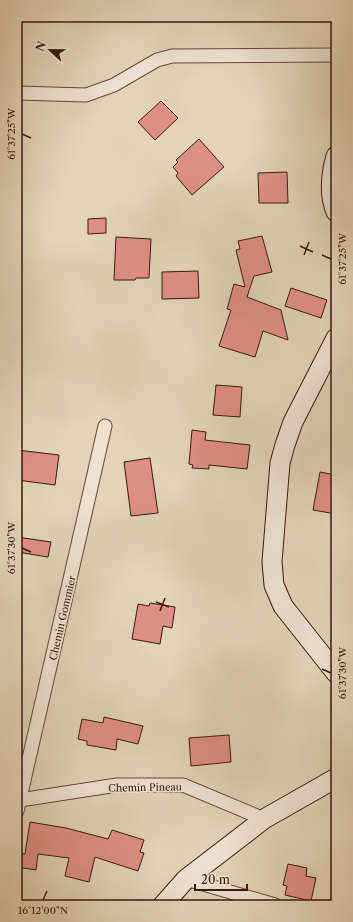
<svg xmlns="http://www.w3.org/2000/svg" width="353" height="922" font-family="'Libre Caslon Text',serif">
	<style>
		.building { fill: #de9084; stroke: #391a0b }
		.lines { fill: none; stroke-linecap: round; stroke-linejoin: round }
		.minor-casing { stroke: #644836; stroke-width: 15 }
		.secondary-casing { stroke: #391a0b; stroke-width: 21 }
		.minor { stroke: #ede2d0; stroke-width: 13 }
		.secondary { stroke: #ede2d0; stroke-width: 19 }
		.ticks { fill: none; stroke: #391a0b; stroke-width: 1.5 }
		.labels { text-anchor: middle; stroke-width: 3.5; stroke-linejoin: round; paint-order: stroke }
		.street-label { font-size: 10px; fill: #391a0b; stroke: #ede2d0 }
		.neatline { fill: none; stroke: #391a0b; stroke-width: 1.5 }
		.ticks-label { font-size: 10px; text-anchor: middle; fill: #391a0b }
	</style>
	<rect width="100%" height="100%" fill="#e4d3b6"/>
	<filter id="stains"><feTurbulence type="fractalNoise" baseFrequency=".005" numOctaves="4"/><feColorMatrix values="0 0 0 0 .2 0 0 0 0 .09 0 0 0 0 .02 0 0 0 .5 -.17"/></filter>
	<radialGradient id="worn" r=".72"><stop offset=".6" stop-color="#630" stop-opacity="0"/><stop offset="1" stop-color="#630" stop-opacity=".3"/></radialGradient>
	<g class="building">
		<polygon points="161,101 178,118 155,140 138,122"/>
		<polygon points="199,139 224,167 192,195 176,176 178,173 173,167 178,162 176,160"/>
		<polygon points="287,172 288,203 259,203 258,173"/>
		<polygon points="106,218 106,233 88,234 88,219"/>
		<polygon points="262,236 272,272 254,276 247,297 281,310 288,340 263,331 255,357 219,346 231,310 227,309 234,284 245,287 236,250 240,249 238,241"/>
		<polygon points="116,237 151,239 149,278 136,278 135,280 114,280"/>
		<polygon points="198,271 199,298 162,299 162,272"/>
		<polygon points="291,288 327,300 321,318 285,306"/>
		<polygon points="216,385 242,387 240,417 213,415"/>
		<polygon points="192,430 206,432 205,440 250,445 247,469 209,465 209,469 192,468 193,465 189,464"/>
		<polygon points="17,450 59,455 55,485 17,480"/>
		<polygon points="150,458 158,513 131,516 124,462"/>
		<polygon points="320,472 336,475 336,514 313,510"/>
		<polygon points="17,537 51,542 48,557 17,552"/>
		<polygon points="150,603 175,607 172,628 163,626 160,644 132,639 138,604 149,606"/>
		<polygon points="104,717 143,726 138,744 117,739 116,750 87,745 87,741 78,739 82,719 103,723"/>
		<polygon points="229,735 231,762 191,766 189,738"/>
		<polygon points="30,822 66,828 108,839 112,830 144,840 140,852 144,853 138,871 95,857 89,882 65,876 69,858 38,854 36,870 17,867 17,853 25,854"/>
		<polygon points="288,864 307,868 306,876 316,878 311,901 285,895 287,886 283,885"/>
	</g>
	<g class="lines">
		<g class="minor-casing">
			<g id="minor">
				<polyline points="17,93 86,95 114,85 157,60 172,56 336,55"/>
				<polyline points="20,800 117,785 183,785 264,819"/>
				<polyline points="17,811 105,426"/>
				<polyline points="186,879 275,905"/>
			</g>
		</g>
		<g class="secondary-casing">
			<g id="secondary">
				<path d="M336,156c-5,18 -7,39 0,56"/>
				<polyline points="336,338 293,422 285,445 280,463 272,562 274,585 283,606 336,673"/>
				<polyline points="163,905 186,879 264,819 336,778"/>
			</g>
		</g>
		<use href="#minor" class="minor"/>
		<use href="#secondary" class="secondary"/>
	</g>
	<path class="ticks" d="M22,134l9,4M300,246l13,6M304,255l5,-13M322,255l9,4M22,548l9,4M156,602l13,5M160,611l5,-13M322,669l9,4M43,900l4,-9"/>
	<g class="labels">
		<g class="street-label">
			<text transform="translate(62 618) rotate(-77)" y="4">Chemin Gommier</text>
			<text transform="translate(145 787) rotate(-1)" y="4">Chemin Pineau</text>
		</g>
	</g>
	<rect width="353" height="922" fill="none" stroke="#e4d3b6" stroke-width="44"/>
	<g transform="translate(50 50) rotate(292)" stroke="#ede2d0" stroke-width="3" paint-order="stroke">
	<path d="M0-3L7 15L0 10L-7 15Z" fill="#391a0b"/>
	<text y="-6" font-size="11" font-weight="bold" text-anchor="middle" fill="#391a0b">N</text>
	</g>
	<path d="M195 884v6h52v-6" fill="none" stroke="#391a0b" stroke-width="2"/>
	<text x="201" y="884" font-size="12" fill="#391a0b" stroke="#ede2d0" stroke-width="3" paint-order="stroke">20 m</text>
	<rect x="22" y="22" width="309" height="878" class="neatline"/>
	<g class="ticks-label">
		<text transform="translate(11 134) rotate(-90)" y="4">61°37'25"W</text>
		<text transform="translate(342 259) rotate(-90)" y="4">61°37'25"W</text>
		<text transform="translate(11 548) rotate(-90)" y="4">61°37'30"W</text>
		<text transform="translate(342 673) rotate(-90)" y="4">61°37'30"W</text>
		<text x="43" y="914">16°12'00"N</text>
	</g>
	<rect width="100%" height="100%" filter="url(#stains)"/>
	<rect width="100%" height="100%" fill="url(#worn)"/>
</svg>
